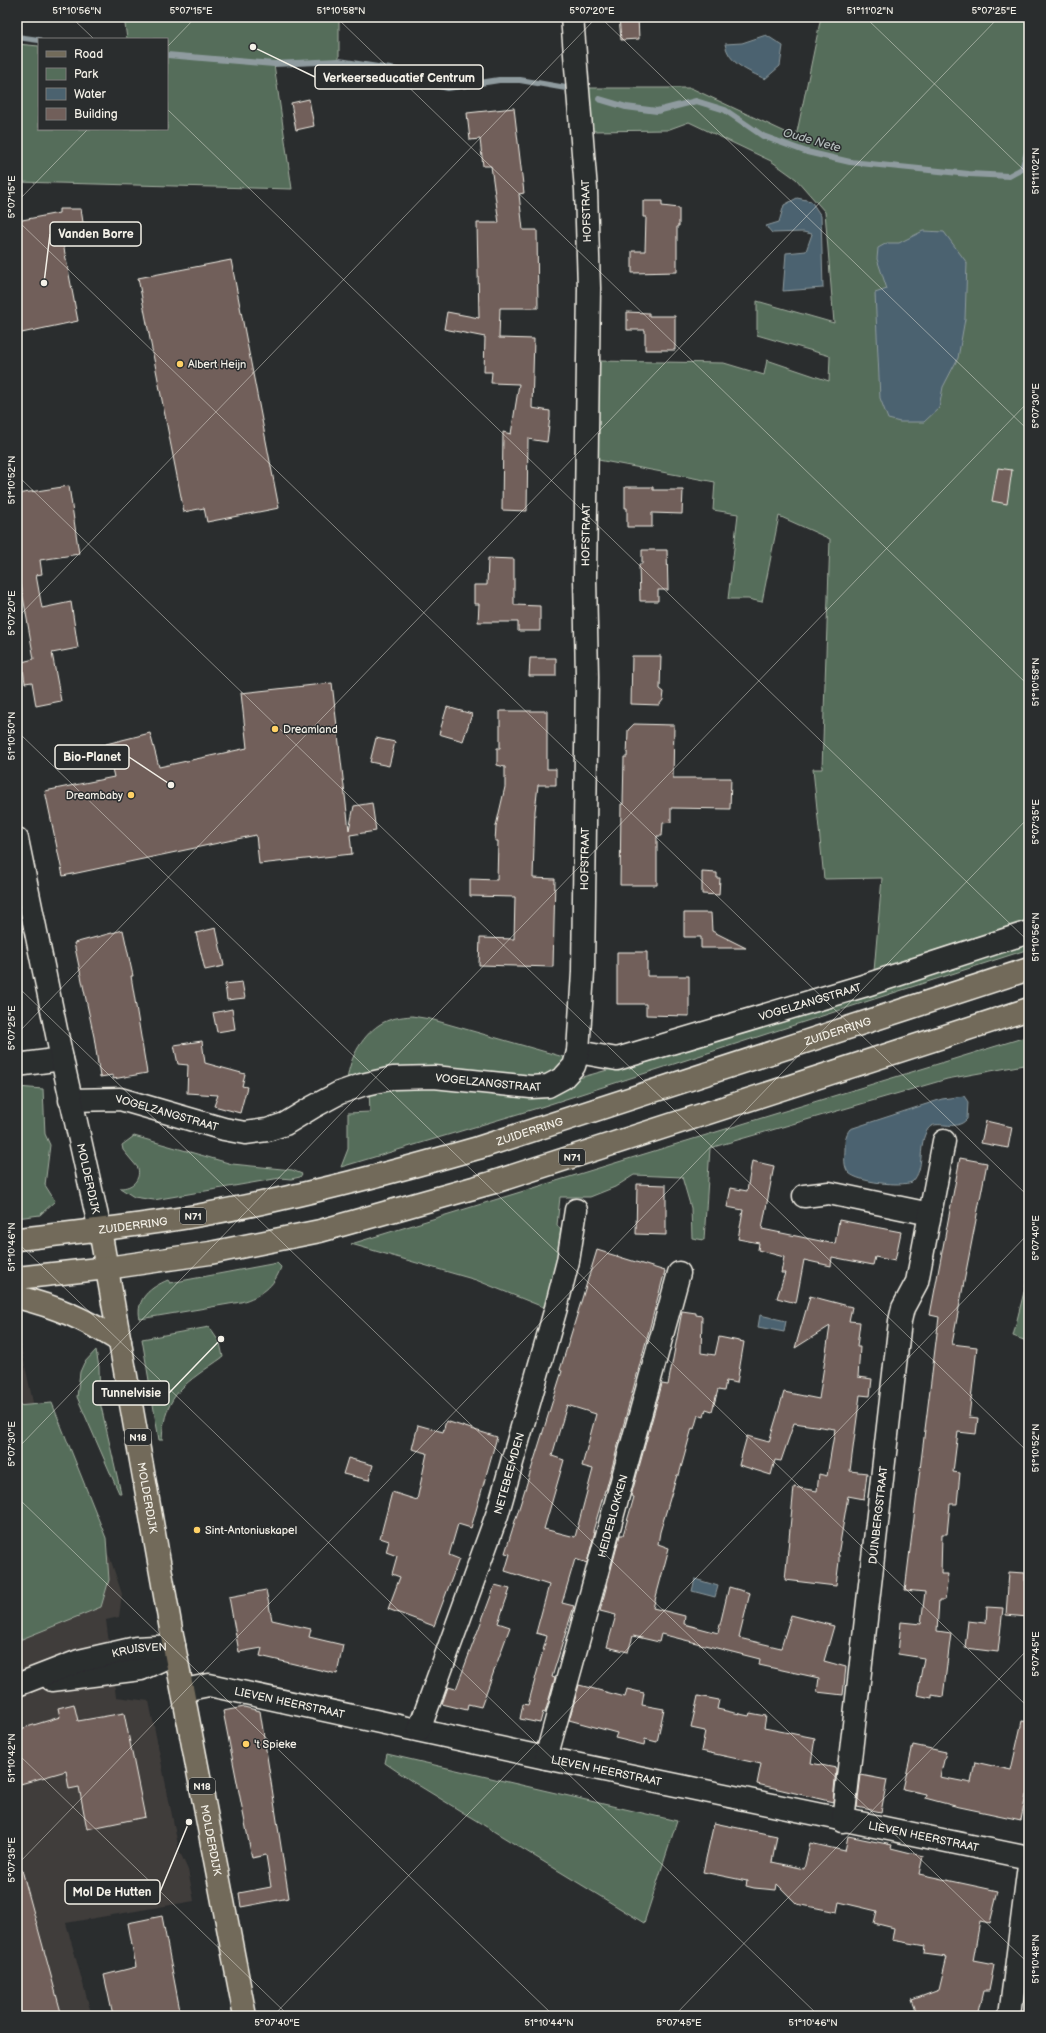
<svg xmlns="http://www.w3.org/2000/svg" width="1046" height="2033" font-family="'Balsamiq Sans',sans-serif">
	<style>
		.built { fill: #3f3c3b }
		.green { fill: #546d5a; stroke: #a4afa1 }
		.water { fill: #4b626f; stroke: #8f9b9f }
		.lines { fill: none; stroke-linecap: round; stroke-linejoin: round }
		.stream { stroke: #8f9b9f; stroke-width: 6 }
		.building { fill: #715f5a; stroke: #f4f1e8; fill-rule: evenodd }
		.minor-casing { stroke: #f4f1e8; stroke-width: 25 }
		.tertiary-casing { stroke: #f4f1e8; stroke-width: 25 }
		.secondary-casing { stroke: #f4f1e8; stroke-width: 25 }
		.primary-casing { stroke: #f4f1e8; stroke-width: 25 }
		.trunk-casing { stroke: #f4f1e8; stroke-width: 25 }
		.minor { stroke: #2a2d2e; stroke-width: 22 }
		.tertiary { stroke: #2a2d2e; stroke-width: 22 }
		.secondary { stroke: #2a2d2e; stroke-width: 22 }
		.primary { stroke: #726b5a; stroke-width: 22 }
		.trunk { stroke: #726b5a; stroke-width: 22 }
		.ticks { fill: none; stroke: #f4f1e8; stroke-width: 1; stroke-opacity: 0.45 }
		.poi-dot { fill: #ffd166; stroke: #2a2d2e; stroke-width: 1.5 }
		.labels { text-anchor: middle; stroke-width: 3; stroke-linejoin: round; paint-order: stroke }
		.shield { fill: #2a2d2e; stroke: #b7b6b0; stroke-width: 1 }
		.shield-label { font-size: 10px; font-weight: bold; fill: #f4f1e8 }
		.street-label { font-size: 11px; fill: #f4f1e8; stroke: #2a2d2e }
		.poi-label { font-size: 11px; fill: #f4f1e8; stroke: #2a2d2e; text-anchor: start }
		.water-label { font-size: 12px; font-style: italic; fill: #b0b8b8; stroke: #2a2d2e }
		.leader { fill: none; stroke: #f4f1e8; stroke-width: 1.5 }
		.callout-dot { fill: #f4f1e8; stroke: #2a2d2e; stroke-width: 1.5 }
		.callout { fill: #2a2d2e; stroke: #f4f1e8; stroke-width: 1.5 }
		.callout-label { font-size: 12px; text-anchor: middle; font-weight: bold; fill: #f4f1e8 }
		.neatline { fill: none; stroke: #f4f1e8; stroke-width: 1.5 }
		.ticks-label { font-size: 10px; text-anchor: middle; fill: #f4f1e8 }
	</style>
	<rect width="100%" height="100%" fill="#2a2d2e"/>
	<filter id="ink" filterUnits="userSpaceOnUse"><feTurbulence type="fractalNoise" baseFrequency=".025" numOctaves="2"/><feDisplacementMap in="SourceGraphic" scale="8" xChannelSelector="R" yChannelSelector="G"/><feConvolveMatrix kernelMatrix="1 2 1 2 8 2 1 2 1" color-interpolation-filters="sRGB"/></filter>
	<g filter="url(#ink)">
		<polygon class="built" points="17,1329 34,1407 81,1508 110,1558 122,1594 119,1617 106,1620 116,1697 149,1701 179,1850 188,1870 194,1901 66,1923 92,2016 17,2016"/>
		<g class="green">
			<polygon points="124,17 339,17 339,61 274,64 292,189 17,182 17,44 39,46 39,129 167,129 167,56 169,56 167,55 167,39 127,39"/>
			<polygon points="821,17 1029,17 1029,921 874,971 882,878 824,879 813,769 822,769 830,539 779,516 762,602 748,599 728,599 738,514 713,510 715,482 598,460 597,361 724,363 764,375 767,360 829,381 830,356 757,335 757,301 834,323 825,212 796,179 771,161 689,122 667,130 592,131 589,88 691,88 796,137"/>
			<polygon points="1029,937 1029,949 541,1107 341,1167 348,1149 348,1113 370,1112 369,1091 400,1086 575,1079 622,1066"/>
			<path d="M412,1016l18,3 137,39 -19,21 -201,4c1,-22 14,-46 32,-58 10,-7 22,-8 33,-9z"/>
			<polygon points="1029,1036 1029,1064 947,1079 710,1148 704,1240 692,1238 691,1208 682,1177 634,1175 615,1187 590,1197 560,1197 557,1225 564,1234 548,1309 476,1280 351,1244"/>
			<polygon points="17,1087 43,1089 45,1134 50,1145 45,1185 55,1201 40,1215 17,1218"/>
			<path d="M134,1136l98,28 60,6 10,4 -2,3 -9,2 -11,-1 -126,22 -20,-3 -14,-9c12,0 21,-8 18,-20l-15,-18 -1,-5z"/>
			<path d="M277,1263l4,4c-7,20 -20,29 -40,35l-101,17c-5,-20 11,-32 28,-39l2,3z"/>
			<polygon points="1029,1272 1029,1342 1013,1336"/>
			<path d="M209,1327l11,16 3,14c-35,25 -59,35 -61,83h-3l-17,-101z"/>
			<polygon points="96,1350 99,1367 100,1402 121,1493 119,1493 77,1397 80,1372 84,1363"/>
			<polygon points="52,1403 106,1538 109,1580 101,1607 17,1641 17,1406"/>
			<polygon points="387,1754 677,1821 644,1923 413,1782 385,1763"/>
		</g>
		<g class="water">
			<path d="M766,35l17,11 -3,20 -15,13c-17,-8 -36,-15 -40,-35l17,-1z"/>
			<polygon points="797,198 811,201 821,216 823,288 783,291 786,253 806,251 812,234 803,232 772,233 766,226 779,222 784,205"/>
			<polygon points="923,231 944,232 967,263 965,319 958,358 943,387 939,408 924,422 900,422 888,419 880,398 875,293 887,289 877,259 878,248 887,243 899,243"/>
			<path d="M964,1096l4,6 -1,17c-12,14 -31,-1 -39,10 -11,15 -2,40 -16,53 -12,5 -54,0 -63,-9 -6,-6 -4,-16 -4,-24 0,-7 0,-14 5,-20l92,-30z"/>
			<polygon points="760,1315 786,1321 784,1332 758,1327"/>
			<polygon points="695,1579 718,1586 715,1597 692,1591"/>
		</g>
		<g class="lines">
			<g class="stream">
				<polyline points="17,37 39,40"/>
				<polyline points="167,55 274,64 339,61 397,70 425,83 448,88 499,80 520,80 566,88"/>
				<polyline points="599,99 626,107 657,111 696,101 725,110 763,136 807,152 850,162 969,174 1009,176 1022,169"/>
				<polyline points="1022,169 1029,146"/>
			</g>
		</g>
		<g class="building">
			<polygon points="619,17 638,17 639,39 621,40"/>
			<polygon points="309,99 314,126 296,130 291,103"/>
			<polygon points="514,108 524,193 519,194 523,230 537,230 538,308 500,308 499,338 534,339 532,408 550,411 550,417 547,442 528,439 527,511 502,510 503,432 511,434 519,384 491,383 492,372 484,372 485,337 444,329 447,312 479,318 477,223 499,223 491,166 483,166 480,139 470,140 467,113"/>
			<polygon points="643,201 662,201 662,206 679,208 679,226 677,226 677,272 632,273 632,251 645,251 646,217 643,217"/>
			<polygon points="59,209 81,209 84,229 60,228 78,321 17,334 17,221 59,213"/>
			<polygon points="231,260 279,508 207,522 204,508 184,512 138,278"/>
			<polygon points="627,312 649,313 649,316 675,316 675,350 645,350 645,330 627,330"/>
			<polygon points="998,468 1012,470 1007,504 992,501"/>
			<polygon points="69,486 79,554 40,560 42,574 36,575 42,608 71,602 78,648 52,653 61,701 36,706 32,682 25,683 22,662 34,659 21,585 17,586 17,494"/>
			<polygon points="625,487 653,487 653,490 683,490 682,514 652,513 652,527 627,527 627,508 625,508"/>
			<polygon points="642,550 667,550 668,590 658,590 658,601 640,601 639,564 642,564"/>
			<polygon points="488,558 514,559 514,605 540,606 540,631 518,631 518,622 478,622 479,604 474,604 474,585 487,585"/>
			<polygon points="632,656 661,656 660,689 664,692 663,700 659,705 631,704"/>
			<polygon points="530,658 556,658 556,676 529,676"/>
			<polygon points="332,683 349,830 354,806 372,803 376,831 350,835 352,854 259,864 256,835 63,876 45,791 114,777 106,744 150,733 159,767 247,748 241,693"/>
			<polygon points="447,707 472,714 463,741 439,734"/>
			<polygon points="500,711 547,711 547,769 556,769 556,785 538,785 535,811 533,878 555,879 553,967 479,965 480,938 514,939 515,897 470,896 470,879 497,880 498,841 495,841 496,826 505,787 505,767 497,765 497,748 500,748"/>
			<polygon points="634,724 674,725 673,778 731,778 730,809 671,808 671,822 663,823 662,836 657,836 657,885 620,885 621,804 623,804 624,757 627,757 628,730"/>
			<polygon points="376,738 395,742 389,766 370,762"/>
			<polygon points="702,872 717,873 717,878 720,878 719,895 702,894"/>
			<polygon points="684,913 711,913 712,931 746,948 701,948 701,937 684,937"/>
			<polygon points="216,928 224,966 205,970 196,933"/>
			<polygon points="123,930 133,976 131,976 147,1073 113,1079 113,1075 100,1077 94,1037 74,943"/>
			<polygon points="617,952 647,952 647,976 689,976 689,1016 646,1015 646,1004 617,1004"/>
			<polygon points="242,982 245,998 227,1000 225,984"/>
			<polygon points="232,1009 235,1029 217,1032 213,1013"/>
			<polygon points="202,1041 205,1063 245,1074 242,1086 247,1087 240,1113 214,1106 218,1095 187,1093 188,1065 178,1064 174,1045"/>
			<polygon points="986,1121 1012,1127 1008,1148 981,1143"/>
			<polygon points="960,1158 987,1163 952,1344 977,1347 969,1417 978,1418 976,1434 958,1432 953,1472 960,1473 957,1504 950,1504 947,1534 942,1534 941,1574 948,1574 945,1600 939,1600 937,1631 951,1633 943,1697 932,1695 932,1698 917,1695 924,1658 898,1654 901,1622 921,1624 925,1592 905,1590 939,1317 930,1315"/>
			<polygon points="752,1161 774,1166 762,1229 835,1244 839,1220 901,1232 895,1261 875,1257 873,1265 832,1257 831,1266 804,1260 796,1303 777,1298 785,1273 781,1273 784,1257 758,1250 759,1243 738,1239 743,1210 727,1207 731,1188 747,1191"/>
			<polygon points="637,1184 666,1185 666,1235 636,1234"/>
			<path d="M597,1250l68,21 -59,219h-1l-12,41h2l-8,32 -12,-4 -13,44 12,3 -22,71 3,1 -10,35 -2,-1 -3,11 -20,-4 3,-15 5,1 19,-69 -11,-3 13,-48 -44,-14 5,-17 -5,-1 57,-182 -2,-1zM567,1405l29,9 -14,52 11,3 -18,68 -31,-8 20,-69 -12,-4z"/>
			<polygon points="810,1296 852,1307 849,1321 860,1322 857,1347 860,1347 858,1377 872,1379 870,1396 860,1395 850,1471 867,1473 864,1499 848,1496 838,1555 839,1555 839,1561 836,1586 785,1580 794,1487 817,1491 819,1474 827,1476 835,1429 794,1423 781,1461 775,1460 771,1475 739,1465 747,1436 769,1442 784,1392 819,1399 830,1326 795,1348"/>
			<polygon points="682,1311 696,1313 696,1315 702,1316 701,1353 715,1355 719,1337 744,1342 737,1383 726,1381 724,1391 718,1390 712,1411 706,1409 704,1417 698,1415 694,1429 692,1428 679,1475 677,1475 660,1532 658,1544 669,1548 653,1608 685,1616 684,1624 718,1633 729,1587 750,1593 739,1638 781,1648 791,1615 834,1626 824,1661 846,1667 843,1695 817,1692 819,1678 759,1665 760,1659 661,1634 659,1642 633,1636 628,1652 607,1647 616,1615 600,1611 620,1535 623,1535 634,1497 631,1496 662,1384 668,1385"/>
			<polygon points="446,1421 497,1437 471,1528 458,1524 449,1555 459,1559 434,1626 388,1609 400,1577 392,1574 397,1556 386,1552 389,1541 380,1538 392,1492 417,1500 427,1453 412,1449 418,1425 443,1432"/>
			<polygon points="348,1458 373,1465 369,1480 343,1474"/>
			<polygon points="1009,1572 1025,1573 1025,1585 1029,1585 1029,1615 1027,1617 1006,1615"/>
			<polygon points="495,1585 510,1589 498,1623 510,1627 481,1707 468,1704 467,1710 442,1704 448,1687 456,1689"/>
			<polygon points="266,1590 272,1620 311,1629 309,1637 343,1645 337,1674 260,1656 262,1648 239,1652 229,1597"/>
			<polygon points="987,1607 1003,1608 998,1652 965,1648 968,1621 986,1623"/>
			<polygon points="579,1685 625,1697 627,1689 644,1693 642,1705 664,1709 657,1742 645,1739 644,1745 615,1738 617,1733 569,1720"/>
			<polygon points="698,1696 719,1700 717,1709 749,1716 750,1713 766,1716 764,1728 815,1738 811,1763 836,1768 833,1802 757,1784 761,1764 701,1751 705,1731 691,1728"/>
			<polygon points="74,1704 78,1721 124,1713 145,1817 87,1829 79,1787 69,1789 66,1771 17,1785 17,1730 60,1717 58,1708"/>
			<polygon points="244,1707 260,1711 289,1898 241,1907 239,1893 271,1887 266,1855 252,1858 223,1711"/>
			<polygon points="1022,1721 1029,1722 1029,1795 1026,1795 1021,1820 955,1806 925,1798 926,1794 903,1789 913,1745 946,1752 940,1777 971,1783 975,1762 1011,1770"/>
			<polygon points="861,1775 887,1780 881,1812 857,1807"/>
			<polygon points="714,1823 777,1836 772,1862 804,1869 810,1843 845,1851 848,1836 892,1845 891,1848 923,1856 919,1874 998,1891 990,1923 980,1921 973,1961 994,1965 989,1991 983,1991 977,2016 918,2016 912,2000 939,1990 947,1957 924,1954 925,1946 892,1940 894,1928 874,1923 877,1911 839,1902 837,1912 797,1904 777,1884 776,1890 754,1888 746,1886 747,1881 703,1872"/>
			<polygon points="22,1870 62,2016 17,2016 17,1871"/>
			<polygon points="162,1916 181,2016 113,2016 104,1975 136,1967 128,1923"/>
		</g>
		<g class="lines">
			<g class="minor-casing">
				<g id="minor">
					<path id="s1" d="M578,1052l39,7 246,-73 166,-54"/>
					<polyline points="17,1065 62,1059"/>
					<path id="s2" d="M70,1100l50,-1 104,30 21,4 22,-3 18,-6 28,-17 26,-14 23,-8 31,-7 41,-1 97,10 17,-1 15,-8 11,-12 4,-14 5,-80 4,-295 -2,-100 4,-289 -3,-98 -14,-173"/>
					<polyline points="804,1196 829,1193 930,1214"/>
					<path id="s3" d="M184,1690l25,-5 337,73 483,100"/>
					<path id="s4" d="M419,1730l78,-215 59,-207 12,-47 8,-51"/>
					<path id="s5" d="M546,1758l133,-485"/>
					<path id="s6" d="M843,1821l57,-500 3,-13 14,-26 27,-141"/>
					<polyline points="1010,2016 1029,1865"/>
				</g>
			</g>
			<g class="tertiary-casing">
				<g id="tertiary">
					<polyline points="52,1680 141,1669 163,1659 174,1646"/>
					<path id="s7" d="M17,1685l62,-24 57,-13 38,-2"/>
				</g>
			</g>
			<g class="secondary-casing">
				<g id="secondary">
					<path id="s8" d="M17,839l45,220 38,171"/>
				</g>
			</g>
			<g class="primary-casing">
				<g id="primary">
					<path id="s9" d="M100,1230l74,416 71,370"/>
					<path d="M17,1297c41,10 67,22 103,44"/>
				</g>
			</g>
			<g class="trunk-casing">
				<g id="trunk">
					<path id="s10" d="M17,1239c61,-7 123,-13 184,-24 94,-17 186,-41 277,-67l551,-179"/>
					<polyline points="17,1278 107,1268 210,1253 320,1231 491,1183 1029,1009"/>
				</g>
			</g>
			<use href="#minor" class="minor"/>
			<use href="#tertiary" class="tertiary"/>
			<use href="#secondary" class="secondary"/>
			<use href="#primary" class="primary"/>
			<use href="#trunk" class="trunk"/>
		</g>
	</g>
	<path class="ticks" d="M71,17l23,22M336,17l693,669M600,17l429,414M865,17l164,158M167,47l29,-30M167,109l862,833M17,202l71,-73M17,220l1012,977M17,475l1012,978M17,618l580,-601M17,731l1012,977M17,986l1012,978M17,1034l982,-1017M17,1242l802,774M17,1449l1012,-1048M17,1497l537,519M17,1753l272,263M17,1865l1012,-1048M17,2008l8,8M273,2016l756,-783M674,2016l355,-368"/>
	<g class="poi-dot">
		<circle cx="180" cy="364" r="4"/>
		<circle cx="275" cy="729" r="4"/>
		<circle cx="131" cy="795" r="4"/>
		<circle cx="197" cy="1530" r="4"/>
		<circle cx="246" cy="1744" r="4"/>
	</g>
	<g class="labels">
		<g class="shield">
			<rect x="559" y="1149" width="26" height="16" rx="3"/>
			<rect x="180" y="1208" width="26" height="16" rx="3"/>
			<rect x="125" y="1429" width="26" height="16" rx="3"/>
			<rect x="189" y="1778" width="26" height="16" rx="3"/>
		</g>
		<g class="shield-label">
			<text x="572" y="1161">N71</text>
			<text x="193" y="1220">N71</text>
			<text x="138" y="1441">N18</text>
			<text x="202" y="1790">N18</text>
		</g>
		<g class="street-label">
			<text transform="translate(586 211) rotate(-92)" y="4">HOFSTRAAT</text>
			<text dy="4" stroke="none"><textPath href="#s2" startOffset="1060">HOFSTRAAT</textPath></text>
			<text dy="4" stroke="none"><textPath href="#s2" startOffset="736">HOFSTRAAT</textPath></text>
			<text dy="4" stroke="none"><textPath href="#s1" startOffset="241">VOGELZANGSTRAAT</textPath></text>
			<text dy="4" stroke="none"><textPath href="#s10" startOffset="849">ZUIDERRING</textPath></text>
			<text dy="4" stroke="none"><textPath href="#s2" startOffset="435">VOGELZANGSTRAAT</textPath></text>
			<text dy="4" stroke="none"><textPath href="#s2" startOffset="99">VOGELZANGSTRAAT</textPath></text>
			<text dy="4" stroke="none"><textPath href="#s10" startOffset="525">ZUIDERRING</textPath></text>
			<text dy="4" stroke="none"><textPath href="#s8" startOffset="347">MOLDERDIJK</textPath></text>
			<text dy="4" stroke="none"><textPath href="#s10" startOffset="117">ZUIDERRING</textPath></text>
			<text dy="4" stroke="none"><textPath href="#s4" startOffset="272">NETEBEEMDEN</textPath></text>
			<text dy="4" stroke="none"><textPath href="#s9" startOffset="272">MOLDERDIJK</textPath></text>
			<text dy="4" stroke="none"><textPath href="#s6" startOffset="308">DUINBERGSTRAAT</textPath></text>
			<text dy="4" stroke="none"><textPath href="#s5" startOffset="251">HEIDEBLOKKEN</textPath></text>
			<text dy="4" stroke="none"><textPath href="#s7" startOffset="128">KRUISVEN</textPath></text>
			<text dy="4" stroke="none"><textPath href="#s3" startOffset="108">LIEVEN HEERSTRAAT</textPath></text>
			<text dy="4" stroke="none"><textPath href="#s3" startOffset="432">LIEVEN HEERSTRAAT</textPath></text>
			<text dy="4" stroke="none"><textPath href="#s3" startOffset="756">LIEVEN HEERSTRAAT</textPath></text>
			<text dy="4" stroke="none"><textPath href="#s9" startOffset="620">MOLDERDIJK</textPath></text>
		</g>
		<g class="poi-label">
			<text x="188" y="368">Albert Heijn</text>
			<text x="283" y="733">Dreamland</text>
			<text x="123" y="799" text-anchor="end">Dreambaby</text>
			<text x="205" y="1534">Sint-Antoniuskapel</text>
			<text x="254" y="1748">'t Spieke</text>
		</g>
		<g class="water-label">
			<text transform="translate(812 140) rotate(16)" y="4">Oude Nete</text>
		</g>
	</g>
	<path class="leader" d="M253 47L315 77M44 283L50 234M171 785L129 757M221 1339L169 1393M189 1822L160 1892"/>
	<g class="callout-dot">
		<circle cx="253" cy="47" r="4"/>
		<circle cx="44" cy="283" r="4"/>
		<circle cx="171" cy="785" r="4"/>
		<circle cx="221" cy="1339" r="4"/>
		<circle cx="189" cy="1822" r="4"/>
	</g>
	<g class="callout">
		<rect x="315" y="65" width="168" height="24" rx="4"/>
		<rect x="50" y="222" width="91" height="24" rx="4"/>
		<rect x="55" y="745" width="74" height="24" rx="4"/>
		<rect x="93" y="1381" width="76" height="24" rx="4"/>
		<rect x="65" y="1880" width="95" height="24" rx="4"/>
	</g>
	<g class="callout-label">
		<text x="399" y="82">Verkeerseducatief Centrum</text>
		<text x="96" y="238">Vanden Borre</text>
		<text x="92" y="761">Bio-Planet</text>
		<text x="131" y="1397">Tunnelvisie</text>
		<text x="112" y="1896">Mol De Hutten</text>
	</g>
	<rect width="1046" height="2033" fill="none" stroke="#2a2d2e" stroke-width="44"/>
	<rect x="38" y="38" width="130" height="92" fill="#2a2d2e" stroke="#7b7b78"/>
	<rect x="46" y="51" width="20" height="6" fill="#726b5a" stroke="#7b7b78"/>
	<text x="74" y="58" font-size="12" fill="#f4f1e8">Road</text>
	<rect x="46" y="68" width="20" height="12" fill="#546d5a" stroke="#7b7b78"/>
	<text x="74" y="78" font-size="12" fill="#f4f1e8">Park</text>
	<rect x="46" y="88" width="20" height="12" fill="#4b626f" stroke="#7b7b78"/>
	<text x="74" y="98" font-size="12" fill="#f4f1e8">Water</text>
	<rect x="46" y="108" width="20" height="12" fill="#715f5a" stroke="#7b7b78"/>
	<text x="74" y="118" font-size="12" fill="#f4f1e8">Building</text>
	<rect x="22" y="22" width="1002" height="1989" class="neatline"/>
	<g class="ticks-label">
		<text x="77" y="14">51°10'56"N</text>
		<text x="191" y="14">5°07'15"E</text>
		<text x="341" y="14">51°10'58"N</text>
		<text x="592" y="14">5°07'20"E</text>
		<text x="870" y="14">51°11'02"N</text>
		<text x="994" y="14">5°07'25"E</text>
		<text transform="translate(1035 171) rotate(-90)" y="4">51°11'02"N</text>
		<text transform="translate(11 197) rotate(-90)" y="4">5°07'15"E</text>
		<text transform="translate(1035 406) rotate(-90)" y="4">5°07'30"E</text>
		<text transform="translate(11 480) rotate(-90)" y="4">51°10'52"N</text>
		<text transform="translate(11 613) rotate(-90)" y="4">5°07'20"E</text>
		<text transform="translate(1035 682) rotate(-90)" y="4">51°10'58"N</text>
		<text transform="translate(11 736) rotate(-90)" y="4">51°10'50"N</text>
		<text transform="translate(1035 822) rotate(-90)" y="4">5°07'35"E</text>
		<text transform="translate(1035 937) rotate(-90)" y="4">51°10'56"N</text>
		<text transform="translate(11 1028) rotate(-90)" y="4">5°07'25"E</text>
		<text transform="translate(1035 1238) rotate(-90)" y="4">5°07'40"E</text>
		<text transform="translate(11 1247) rotate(-90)" y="4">51°10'46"N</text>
		<text transform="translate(11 1444) rotate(-90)" y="4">5°07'30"E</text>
		<text transform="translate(1035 1448) rotate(-90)" y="4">51°10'52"N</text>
		<text transform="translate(1035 1654) rotate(-90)" y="4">5°07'45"E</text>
		<text transform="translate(11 1758) rotate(-90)" y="4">51°10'42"N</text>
		<text transform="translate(11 1860) rotate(-90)" y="4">5°07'35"E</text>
		<text transform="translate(1035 1959) rotate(-90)" y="4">51°10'48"N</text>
		<text x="277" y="2026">5°07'40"E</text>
		<text x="549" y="2026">51°10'44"N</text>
		<text x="679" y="2026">5°07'45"E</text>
		<text x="813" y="2026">51°10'46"N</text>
	</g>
</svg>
